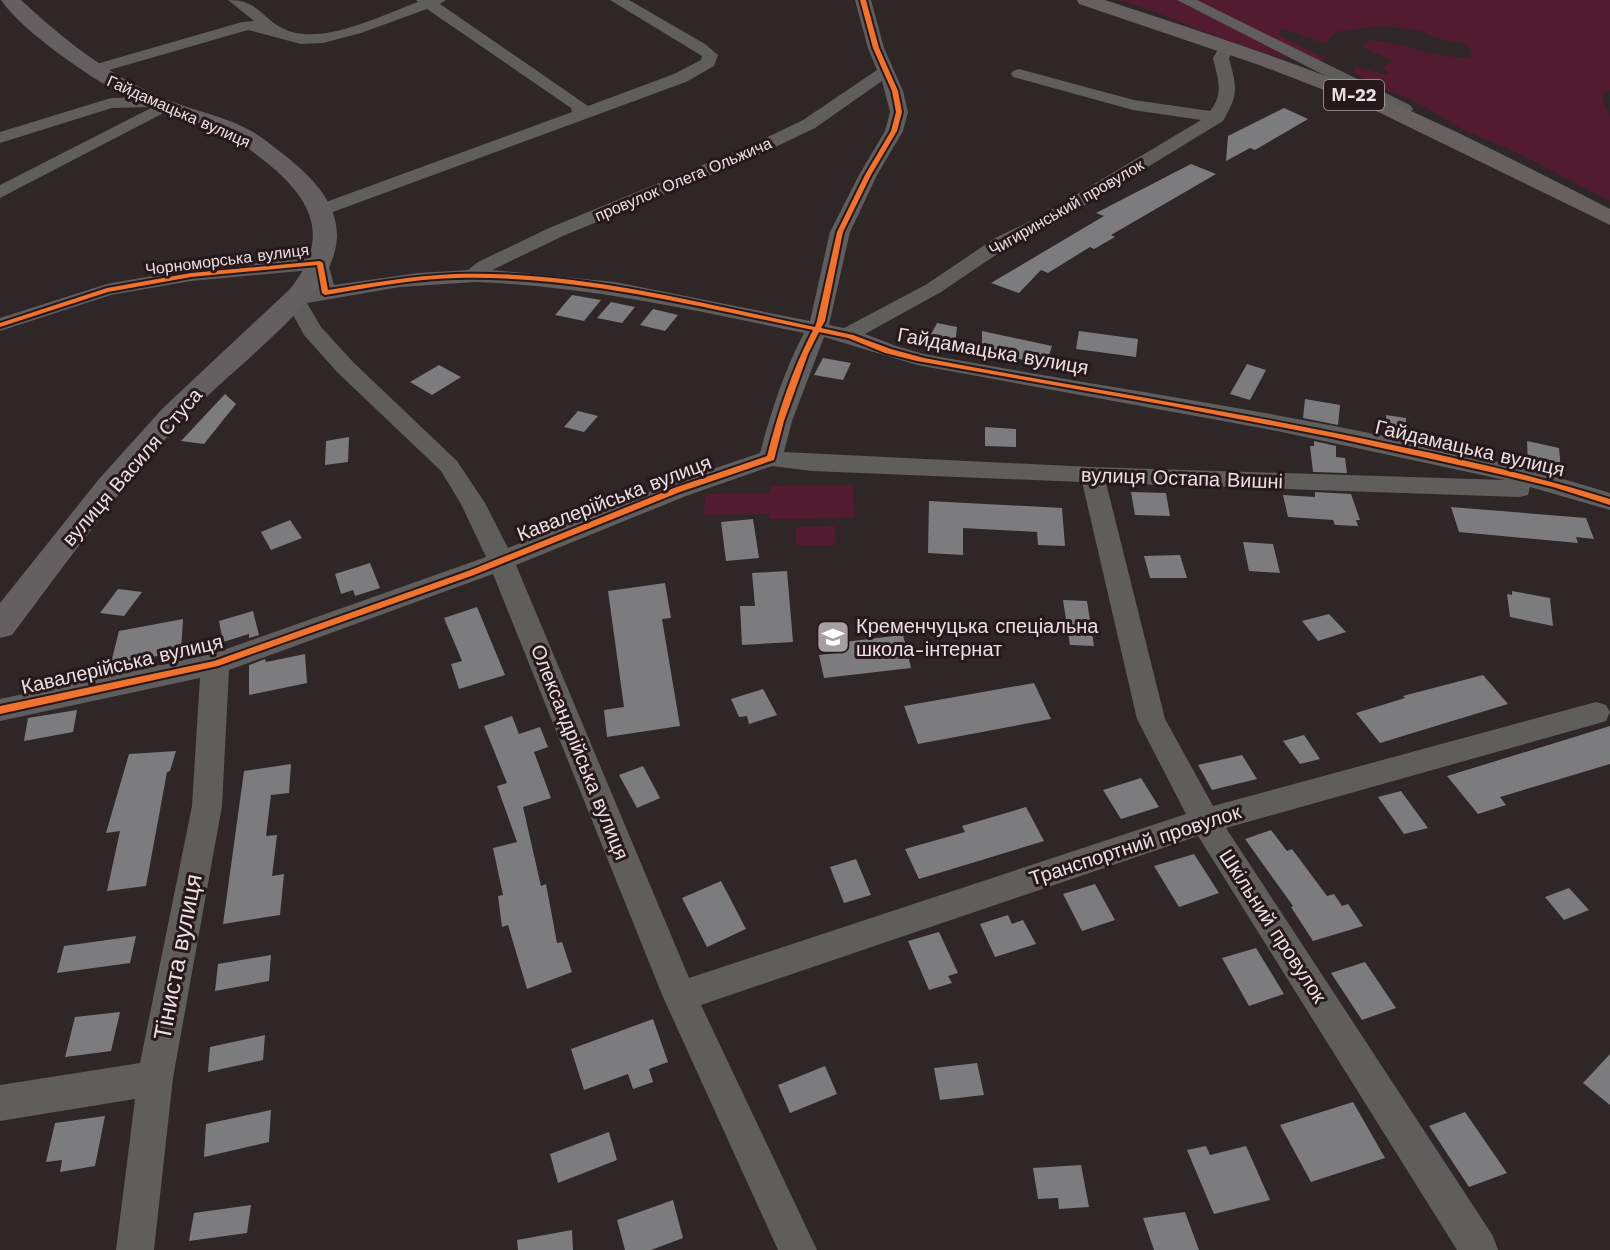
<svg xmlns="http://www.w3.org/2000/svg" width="1610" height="1250" font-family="'Work Sans',sans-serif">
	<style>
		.green { fill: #531b30 }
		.building { fill: #7c7c7f }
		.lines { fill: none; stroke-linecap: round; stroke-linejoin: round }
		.minor { fill: #605d5d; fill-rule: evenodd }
		.secondary { fill: #645f60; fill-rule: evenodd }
		.trunk { fill: #666061; fill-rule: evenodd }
		.cycleway-casing { stroke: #27181c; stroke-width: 4 }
		.cycleway { fill: #ef722f; fill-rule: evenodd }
		.labels { text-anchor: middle; stroke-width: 6; stroke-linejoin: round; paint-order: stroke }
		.far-street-label { font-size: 16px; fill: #eadfe2; stroke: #27181c }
		.shield { fill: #27181c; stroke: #b0a3a7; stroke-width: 1.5 }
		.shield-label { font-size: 18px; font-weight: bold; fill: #eadfe2 }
		.street-label { font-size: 20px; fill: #eadfe2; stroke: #27181c }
		.poi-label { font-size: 20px; fill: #eadfe2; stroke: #27181c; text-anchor: start }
		.near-street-label { font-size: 24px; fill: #eadfe2; stroke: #27181c }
	</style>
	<rect width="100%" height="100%" fill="#2e2627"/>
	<g class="green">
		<path d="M1117,0h493v91l-6,2 -2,6 8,17v85l-95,-49 -51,-22 -50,-29 -45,-18 -16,-12 3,-4c11,1 21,7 33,7l-7,-8 13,-4 -33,-15 6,-7c35,2 68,19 102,17l2,-7 -9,-7 -28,-5 -14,-7 -39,-5 -46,6 -11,11c-17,-3 -30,-12 -46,-14v6l48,24c-43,15 -160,-48 -210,-59z"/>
		<polygon points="853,485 855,518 769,519 769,514 704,515 705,494 769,493 770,486"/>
		<polygon points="835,526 836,545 796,545 796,527"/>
	</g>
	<g class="building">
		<polygon points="1284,108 1308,119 1255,150 1250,148 1226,161 1228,136"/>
		<polygon points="1191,164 1216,174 1111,235 1115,237 1094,249 1090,247 1048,273 1041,270 1019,293 991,283 1104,216 1096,213"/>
		<polygon points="572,295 601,300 584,321 555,315"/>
		<polygon points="611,302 635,307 622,323 597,318"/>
		<polygon points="653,309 678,315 665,331 640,325"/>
		<polygon points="937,323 957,327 955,346 928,340"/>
		<polygon points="982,331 1052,346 1046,364 982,352"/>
		<polygon points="1079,331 1138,339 1136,357 1076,349"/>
		<polygon points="823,358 851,363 843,380 814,375"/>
		<polygon points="1247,364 1266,370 1250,400 1230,394"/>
		<polygon points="439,365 461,377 432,395 410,382"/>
		<polygon points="225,394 236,404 204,444 181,441"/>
		<polygon points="1305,399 1340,405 1338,425 1303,418"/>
		<polygon points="578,411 598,416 584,432 564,427"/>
		<polygon points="1386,415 1406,418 1407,439 1387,435"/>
		<polygon points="985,427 1016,429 1016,447 985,446"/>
		<polygon points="349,437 348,462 325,465 326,441"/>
		<polygon points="1314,441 1336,446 1336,457 1345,458 1347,473 1313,472 1310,446 1314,446"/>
		<polygon points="1527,441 1559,448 1561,470 1528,463"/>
		<polygon points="1131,492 1166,493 1170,516 1135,515"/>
		<polygon points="1315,492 1351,494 1360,520 1356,520 1358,526 1335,525 1333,520 1288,517 1283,495 1315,497"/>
		<polygon points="929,501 1062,508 1065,546 1038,545 1037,532 963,528 963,555 928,553"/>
		<polygon points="1451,507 1586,518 1594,539 1576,537 1578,543 1459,532"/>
		<polygon points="753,519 759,558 726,561 721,522"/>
		<polygon points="290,520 302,538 271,550 261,532"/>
		<polygon points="1243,542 1273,544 1280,573 1249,571"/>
		<polygon points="1180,555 1187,578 1150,578 1144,556"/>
		<polygon points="370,563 380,588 355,596 353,590 341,594 335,574"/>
		<polygon points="787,571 793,642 742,645 740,606 755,606 752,573"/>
		<polygon points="665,583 671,618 662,619 680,726 607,737 604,710 624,707 608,591"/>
		<polygon points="118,589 142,592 124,616 100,613"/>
		<polygon points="1512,591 1550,598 1553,626 1510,617 1507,594 1512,595"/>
		<polygon points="1063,600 1087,601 1094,646 1070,645"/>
		<polygon points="477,607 505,675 459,689 451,664 462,661 444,618"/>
		<polygon points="253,611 259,635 249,638 249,634 223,642 219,621"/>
		<polygon points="1329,614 1346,632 1318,641 1302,621"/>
		<polygon points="183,619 181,652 134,660 133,664 110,667 119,631"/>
		<polygon points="903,635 911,668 824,678 819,655 846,652 844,642"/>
		<polygon points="305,654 307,683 249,695 249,665 265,659 266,662"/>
		<polygon points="1483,675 1508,704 1380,743 1356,713 1405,698 1403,696"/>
		<polygon points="1034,683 1051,719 918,744 904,706"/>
		<polygon points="763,689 777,715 749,724 747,716 739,717 731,699"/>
		<polygon points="77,710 73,732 24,741 28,718"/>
		<polygon points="512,716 519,734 540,727 548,747 534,752 551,798 523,807 541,886 546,884 557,943 562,942 572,972 527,989 508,925 502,927 498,896 503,895 493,848 517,842 497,786 507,783 484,726"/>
		<polygon points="1610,726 1610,764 1500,797 1506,805 1478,814 1447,776"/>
		<polygon points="1304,735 1320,759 1300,764 1283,741"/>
		<polygon points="176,751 170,771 167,772 146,886 107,891 120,831 106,833 129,754"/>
		<polygon points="1242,755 1257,779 1212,790 1198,765"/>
		<polygon points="291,764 289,793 271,795 266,836 277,835 272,876 284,874 280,915 223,924 244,771"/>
		<polygon points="643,766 660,798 637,808 619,775"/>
		<polygon points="1141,778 1159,807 1121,819 1103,790"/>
		<polygon points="1401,791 1428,828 1404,834 1378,797"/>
		<polygon points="1026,807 1044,841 919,879 905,849 965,832 962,826"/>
		<polygon points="1271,830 1287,851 1292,849 1327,896 1334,894 1342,906 1348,904 1363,926 1313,941 1291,907 1293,906 1245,839"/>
		<polygon points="1194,854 1219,893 1179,907 1154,866"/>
		<polygon points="856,859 871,895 844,903 830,867"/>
		<polygon points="721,881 746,929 707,947 682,898"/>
		<polygon points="1095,884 1115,920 1082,931 1063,894"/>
		<polygon points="1569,888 1589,910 1564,920 1545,897"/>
		<polygon points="1008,915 1012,924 1023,920 1036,944 995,957 980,924"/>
		<polygon points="939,932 958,973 948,976 952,983 929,990 908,941"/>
		<polygon points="136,936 130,963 57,973 64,946"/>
		<polygon points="1256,948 1284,994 1249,1006 1222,958"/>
		<polygon points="271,955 269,981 215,991 218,964"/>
		<polygon points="1365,962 1396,1008 1362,1020 1331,973"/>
		<polygon points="120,1012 111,1051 65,1057 75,1017"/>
		<polygon points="653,1019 668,1062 649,1069 653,1082 633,1089 628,1074 584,1090 571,1049"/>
		<polygon points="265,1035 263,1060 208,1072 210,1047"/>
		<polygon points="1610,1054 1610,1105 1583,1083"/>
		<polygon points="977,1063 984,1095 940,1100 934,1068"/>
		<polygon points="825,1066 837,1094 790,1113 778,1085"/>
		<polygon points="1353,1102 1385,1158 1311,1182 1280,1125"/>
		<polygon points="271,1110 269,1142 204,1157 206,1124"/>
		<polygon points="1465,1112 1507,1173 1469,1187 1429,1126"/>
		<polygon points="105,1116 95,1166 60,1172 62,1160 46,1162 55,1123"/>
		<polygon points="609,1132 617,1160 558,1183 550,1154"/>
		<polygon points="1206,1146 1210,1155 1246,1146 1270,1200 1214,1214 1187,1150"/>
		<polygon points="1081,1165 1089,1207 1059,1209 1058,1198 1038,1199 1033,1168"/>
		<polygon points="673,1200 683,1238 651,1250 625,1250 617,1220"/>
		<polygon points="251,1205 247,1233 189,1241 194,1213"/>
		<polygon points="1185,1212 1199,1250 1154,1250 1143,1218"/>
		<polygon points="572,1230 573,1250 518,1250 517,1240"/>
	</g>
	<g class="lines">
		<g class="minor">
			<path d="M228,0c31,0 32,17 56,29 36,18 98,-14 134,-27l-2,-2h30l-6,4 148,102 86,-32 27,-14 1,-4 -92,-56h19l76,44 13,11 -4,11 -28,16 -364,134 -7,-2 -3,-4 3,-4 257,-94 -1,-4 -144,-99 -66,24 -38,10 -22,1 -53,-14 -156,45 -8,-5 2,-3 156,-45 12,-1z"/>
			<path d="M855,0h16l13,48 19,43 5,21 -5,19 -26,44 -27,57 -21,93 15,3 83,-44 68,-46 44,-21 162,-97 -68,-10 -120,-33 -2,-3 2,-3 6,-2 115,31 76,11c15,-18 7,-34 3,-53l9,-15 6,-2 8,5 -7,12c8,31 10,35 -6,63l-170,104 -44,21 -68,46 -76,42 31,12 28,8c229,43 463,70 686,139v17l-80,-23 -2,8 -9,2 -413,-14 59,236 48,87 383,-104 10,3 4,7 -4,9 -10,3 -370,104 267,408 5,14h-41l-259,-414 -497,169 116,245h-39l-115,-253 -170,-423 -264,96 -7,136 -49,272 -19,172h-38l19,-151 -135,22v-36l140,-22 52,-257 8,-128 -200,43v-22l212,-45 274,-97 -25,-53 -20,-33 -104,-99 -33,-37 -19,-35 3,-4 26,-7 -3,-19 -120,11 -80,14 -111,36v-13l107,-34 84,-15 129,-12 7,2 7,26 84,-12 50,-3 10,-8 71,-34 200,-82 54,-26 74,-50 -9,-22zM882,81l8,31 -5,19 -26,44 -29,57 -20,89 -195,-39 -123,-12 71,-34 198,-82 54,-26zM475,282c112,4 219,28 329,51 -20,38 -33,79 -44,120l-92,31 -160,64 -23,-45 -28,-42 -104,-99 -32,-35 -14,-24 93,-16zM824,337l93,28 360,66 228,49 -413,-13 -308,-15 8,-31zM772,466l40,5 270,11 55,237 49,95 -497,164 -173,-413 170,-69z"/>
			<polygon points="1177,0 1197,0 1410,105 1413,109 1410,113 1398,113"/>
			<polygon points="154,97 162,102 174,102 177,106 0,198 0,185 153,107 112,108 0,143 0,132 111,98"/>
		</g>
		<path class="secondary" d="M1,0h20c41,38 85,73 137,96 35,16 75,20 107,44 31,24 73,53 72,97 -1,24 -15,45 -29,63 -38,44 -87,80 -128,123 -61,66 -114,140 -168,212l-12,3v-35l99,-124 64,-71 127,-119c41,-51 23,-89 -24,-127 -13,-10 -26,-21 -41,-28 -33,-16 -70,-22 -102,-39 -35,-19 -100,-63 -122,-95z"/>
		<path class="trunk" d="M1077,0h28c94,31 188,61 279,99 77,33 151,72 226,110v16l-240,-117 -108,-42 -183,-62z"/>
		<g class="cycleway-casing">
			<path id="cycleway" d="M860,0h6l13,48 19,43 4,21 -5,19 -26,44 -28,57 -18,89 -4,7 32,7 38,14 33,9c158,30 317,54 474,88 72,15 142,31 212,53v6l-57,-18 -54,-13 -167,-37 -166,-32 -249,-44 -32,-8 -37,-15 -29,-6 -11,22 -24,67 -10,39 -94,32 -206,83 -256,91 -218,48v-8l214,-45 254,-90 206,-83 93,-32c11,-43 25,-86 46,-126 -118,-24 -236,-55 -357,-52 -44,1 -88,10 -131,17l-3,-2 -5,-28 -126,12 -83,15 -108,35v-4l107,-35 84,-15 129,-12 3,2 5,27c42,-7 84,-14 127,-16 121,-4 241,28 360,53l2,-6 20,-89 28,-57 26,-44 5,-19 -4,-21 -19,-43z"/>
		</g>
		<use href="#cycleway" class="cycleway"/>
	</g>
	<defs>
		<g id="school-square" transform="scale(1.725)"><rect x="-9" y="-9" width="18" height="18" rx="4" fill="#a89ea1" stroke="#27181c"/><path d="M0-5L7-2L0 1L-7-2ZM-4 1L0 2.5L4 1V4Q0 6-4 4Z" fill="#fff"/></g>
	</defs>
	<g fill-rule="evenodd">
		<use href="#school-square" x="833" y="637"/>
	</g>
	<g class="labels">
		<g class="far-street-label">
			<text transform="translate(179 111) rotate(24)" y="6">Гайдамацька вулиця</text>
			<text transform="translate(683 179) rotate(-23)" y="6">провулок Олега Ольжича</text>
			<text transform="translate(1066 207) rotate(-30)" y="6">Чигиринський провулок</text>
			<text transform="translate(227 259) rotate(-7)" y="6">Чорноморська вулиця</text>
		</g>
		<rect class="shield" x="1324" y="80" width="60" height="30" rx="4.5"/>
		<g class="shield-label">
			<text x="1354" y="101">М-22</text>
		</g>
		<g class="street-label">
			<text transform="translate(993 351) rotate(10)" y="7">Гайдамацька вулиця</text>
			<text transform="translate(1470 448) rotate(13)" y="7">Гайдамацька вулиця</text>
			<text transform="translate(132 467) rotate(-49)" y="7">вулиця Василя Стуса</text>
			<text transform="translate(1182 478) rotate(2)" y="7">вулиця Остапа Вишні</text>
			<text transform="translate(614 498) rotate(-21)" y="7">Кавалерійська вулиця</text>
			<text transform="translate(122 664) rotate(-13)" y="7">Кавалерійська вулиця</text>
			<text transform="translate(580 752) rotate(68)" y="7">Олександрійська вулиця</text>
			<text transform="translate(1135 845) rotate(-18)" y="7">Транспортний провулок</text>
			<text transform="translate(1273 926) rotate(57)" y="7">Шкільний провулок</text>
		</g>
		<g class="poi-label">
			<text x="856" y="633">Кременчуцька спеціальна<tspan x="856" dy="23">школа-інтернат</tspan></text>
		</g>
		<g class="near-street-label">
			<text transform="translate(178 957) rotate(-79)" y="8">Тіниста вулиця</text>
		</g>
	</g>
</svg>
